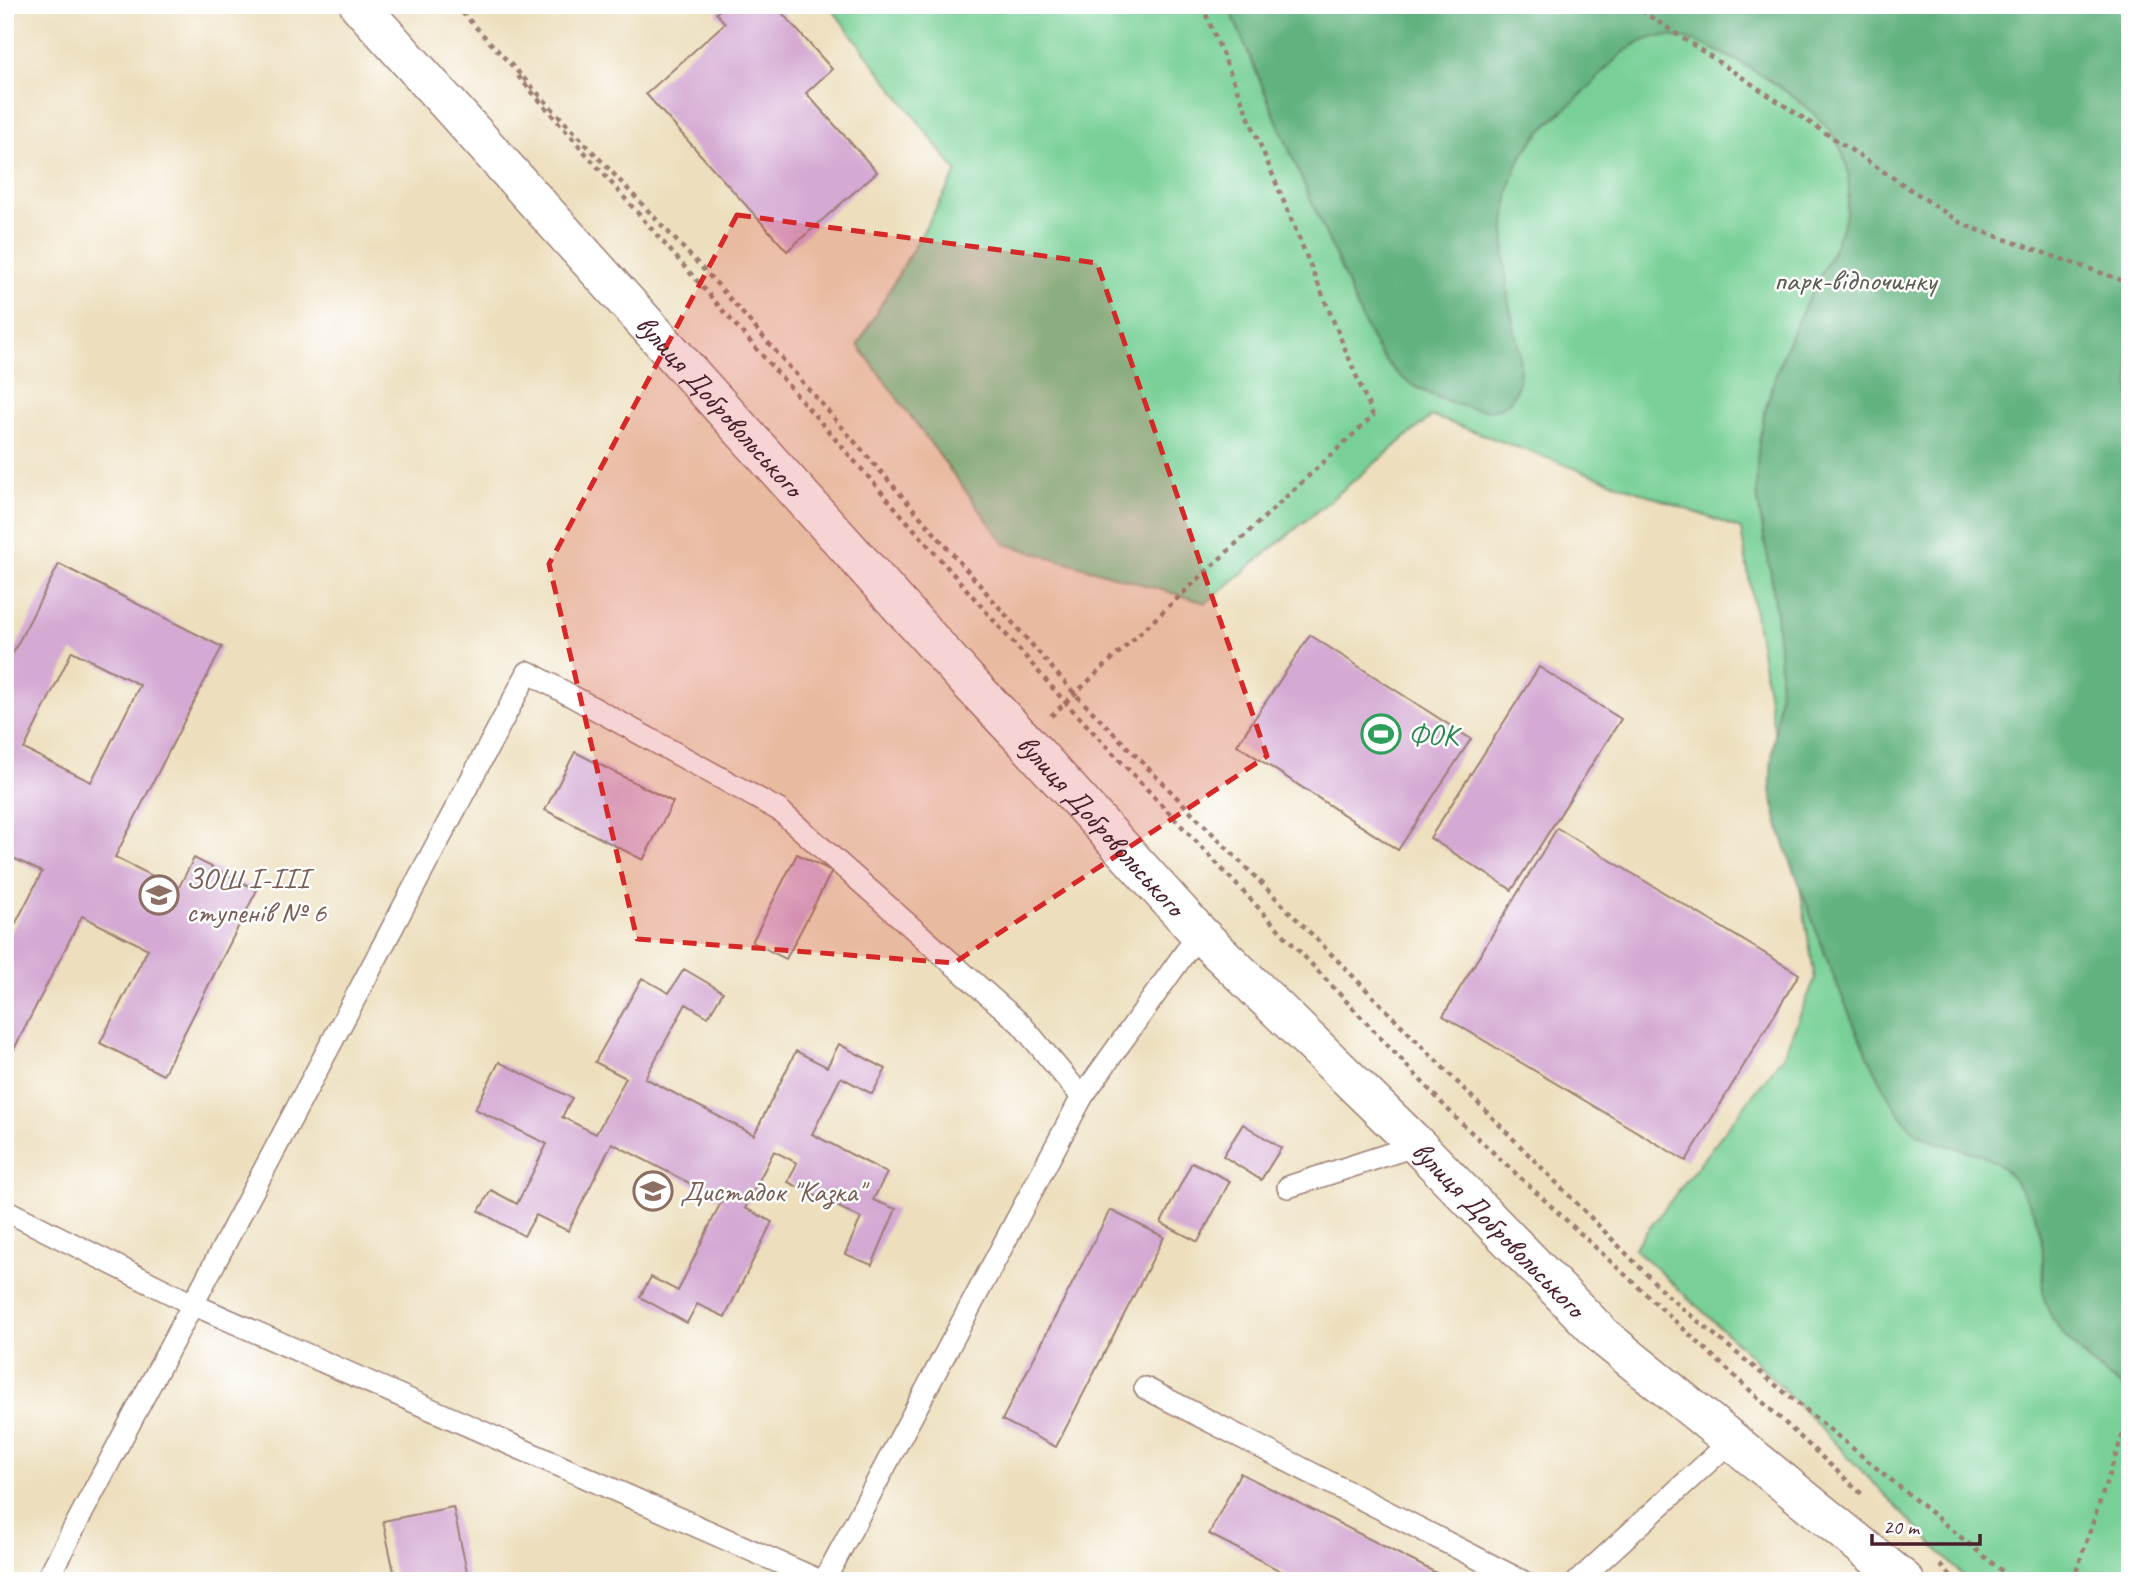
<svg xmlns="http://www.w3.org/2000/svg" width="2135" height="1586" font-family="Caveat,sans-serif">
	<style>
		.green { fill: #78d096; stroke: #617860; stroke-width: 2 }
		.forest { fill: #62b27f; stroke: #566855; stroke-width: 2 }
		.building { fill: #d4a9d3; fill-rule: evenodd }
		.lines { fill: none; stroke-linecap: round; stroke-linejoin: round }
		.lane-casing { stroke: #9c7f74; stroke-width: 24 }
		.street-casing { stroke: #9c7f74; stroke-width: 41 }
		.path { stroke: #9c7f74; stroke-width: 4.5; stroke-dasharray: 5 5; stroke-linecap: butt }
		.lane { stroke: #fff; stroke-width: 21 }
		.street { stroke: #fff; stroke-width: 38 }
		.marked { fill: #d62828; fill-opacity: 0.2; stroke: #d62828; stroke-width: 5; stroke-dasharray: 14 9; stroke-linejoin: round }
		.labels { text-anchor: middle; stroke-width: 5; stroke-linejoin: round; paint-order: stroke }
		.park-label { font-size: 30px; fill: #5a5d50; stroke: #fff }
		.street-label { font-size: 30px; fill: #4a1f2b; stroke: #fff }
		.leisure-label { font-size: 30px; fill: #27864d; stroke: #fff; text-anchor: start }
		.education-label { font-size: 30px; fill: #785e54; stroke: #fff; text-anchor: start }
	</style>
	<rect width="100%" height="100%" fill="#fff"/>
	<filter id="ink" filterUnits="userSpaceOnUse"><feTurbulence type="fractalNoise" baseFrequency=".0143" numOctaves="2"/><feDisplacementMap in="SourceGraphic" scale="14" xChannelSelector="R" yChannelSelector="G"/><feConvolveMatrix kernelMatrix="1 2 1 2 8 2 1 2 1" color-interpolation-filters="sRGB"/></filter>
	<filter id="wash" filterUnits="userSpaceOnUse"><feTurbulence type="fractalNoise" baseFrequency=".00686" numOctaves="4" result="noise"/><feDisplacementMap in="SourceGraphic" scale="28" xChannelSelector="R" yChannelSelector="G"/><feGaussianBlur stdDeviation="1.57" result="paint"/><feColorMatrix in="noise" values="0 0 0 0 0 0 0 0 0 0 0 0 0 0 0 0 0 1.4 0 .05"/><feComposite in="paint" operator="in"/></filter>
	<g filter="url(#wash)">
		<rect width="100%" height="100%" fill="#eddfbd"/>
		<polygon class="green" points="829,5 2130,5 2130,1581 1968,1581 1748,1353 1634,1248 1783,1056 1815,979 1741,529 1432,416 1206,603 1005,544 858,345 957,172"/>
		<path class="forest" d="M1228,5h902v1385c-30,-15 -80,-60 -86,-93 -3,-13 -1,-25 -1,-39 0,-27 -9,-51 -25,-72 -7,-10 -16,-21 -28,-27 -26,-14 -61,-10 -82,-35 -20,-23 -32,-52 -45,-79 -23,-51 -44,-104 -62,-157 -12,-32 -27,-66 -30,-100 -2,-26 5,-52 7,-78 4,-34 1,-69 -3,-104 -3,-39 -15,-77 -18,-116 -2,-30 3,-61 11,-90 7,-24 16,-50 27,-73 24,-57 76,-119 44,-182 -18,-36 -85,-77 -122,-94 -58,-28 -83,-15 -123,31 -27,29 -62,49 -78,86 -14,35 -13,92 -8,129 4,31 23,73 3,102 -17,25 -72,0 -95,-12 -14,-8 -28,-21 -37,-35 -18,-29 -29,-64 -43,-95 -38,-83 -72,-168 -108,-252z"/>
		<g id="blocks">
			<g class="building">
				<polygon points="725,5 775,5 832,69 806,93 877,172 787,251 646,94 725,23 716,13"/>
				<path d="M59,564l163,83 -107,210 63,32 16,-31 63,32 -94,185 -63,-32 48,-94 -66,-33 -71,139 -6,-3v-108l37,-72 -37,-18v-186zM72,651l68,34 -49,97 -67,-33z"/>
				<polygon points="1310,635 1471,739 1398,850 1237,745"/>
				<polygon points="1539,667 1621,719 1512,890 1430,838"/>
				<polygon points="575,752 673,802 643,860 545,810"/>
				<polygon points="1557,828 1799,974 1686,1161 1443,1016"/>
				<polygon points="797,854 832,871 786,959 752,942"/>
				<polygon points="684,969 723,992 708,1017 686,1004 645,1078 754,1135 796,1051 827,1067 839,1044 886,1069 872,1094 841,1077 812,1134 887,1173 873,1200 896,1209 872,1265 845,1254 861,1218 788,1182 797,1163 774,1151 745,1208 772,1222 725,1317 697,1304 687,1323 640,1297 651,1277 678,1291 722,1200 612,1143 568,1231 536,1215 524,1236 479,1211 491,1190 517,1204 547,1144 475,1109 499,1062 572,1098 562,1117 596,1134 626,1078 595,1062 642,978 669,993"/>
				<polygon points="1243,1124 1281,1148 1261,1180 1223,1156"/>
				<polygon points="1192,1162 1230,1181 1198,1242 1161,1223"/>
				<polygon points="1110,1210 1164,1237 1056,1447 1002,1420"/>
				<polygon points="1240,1473 1452,1581 1300,1581 1209,1534"/>
				<polygon points="453,1507 469,1581 396,1581 383,1521"/>
			</g>
		</g>
	</g>
	<g filter="url(#ink)">
		<use href="#blocks" fill-opacity="0" stroke="#9c7f74" stroke-width="2"/>
		<g class="lines">
			<g class="lane-casing">
				<g id="lane">
					<polyline points="1288,1187 1417,1145"/>
					<polyline points="5,1210 192,1304 821,1581"/>
					<polyline points="1145,1388 1522,1581"/>
					<polyline points="46,1581 528,672 779,810 1021,1024 1082,1097"/>
					<polyline points="824,1581 1082,1097 1199,933"/>
					<polyline points="1578,1581 1731,1441"/>
				</g>
			</g>
			<g class="street-casing">
				<g id="street">
					<path id="s1" d="M359,5l607,674 59,62 174,192 218,212 188,193 300,243"/>
				</g>
			</g>
			<g class="path">
				<polyline points="455,5 717,284 1074,693 1671,1299 2014,1581"/>
				<polyline points="1633,5 1964,225 2130,283"/>
				<polyline points="518,76 1065,702 1457,1119 1864,1496"/>
				<polyline points="1051,716 1373,416 1202,5"/>
				<polyline points="1940,1565 1957,1581"/>
				<polyline points="2073,1581 2130,1413"/>
			</g>
			<use href="#lane" class="lane"/>
			<use href="#street" class="street"/>
		</g>
	</g>
	<path class="marked" d="M737,215l360,48 170,493 -313,207 -317,-24 -88,-375z"/>
	<defs>
		<g id="stadium-ring" transform="scale(2.0125)"><circle r="9.5" fill="#fff" stroke="#2e9e5b" stroke-width="1.5"/><path d="M0-5a6.5 5 0 1 0 0 10a6.5 5 0 1 0 0-10ZM-3.5-1.8h7v3.6h-7Z" fill="#2e9e5b"/></g>
		<g id="school-ring" transform="scale(2.0125)"><circle r="9.5" fill="#fff" stroke="#8d6e63" stroke-width="1.5"/><path d="M0-5L7-2L0 1L-7-2ZM-4 1L0 2.5L4 1V4Q0 6-4 4Z" fill="#8d6e63"/></g>
	</defs>
	<g fill-rule="evenodd">
		<use href="#stadium-ring" x="1381" y="734"/>
		<use href="#school-ring" x="159" y="895"/>
		<use href="#school-ring" x="653" y="1191"/>
	</g>
	<g class="labels">
		<g class="park-label">
			<text x="1855" y="290">парк-відпочинку</text>
		</g>
		<g class="street-label">
			<text dy="10" stroke="none"><textPath href="#s1" startOffset="539">вулиця Добровольського</textPath></text>
			<text dy="10" stroke="none"><textPath href="#s1" startOffset="1106">вулиця Добровольського</textPath></text>
			<text dy="10" stroke="none"><textPath href="#s1" startOffset="1673">вулиця Добровольського</textPath></text>
		</g>
		<g class="leisure-label">
			<text x="1408" y="744">ФОК</text>
		</g>
		<g class="education-label">
			<text x="186" y="888">ЗОШ І-ІІІ<tspan x="186" dy="34">ступенів № 6</tspan></text>
			<text x="680" y="1201">Дистадок "Казка"</text>
		</g>
	</g>
	<rect width="2135" height="1586" fill="none" stroke="#fff" stroke-width="28"/>
	<path d="M1872 1534v10h108v-10" fill="none" stroke="#4a1f2b" stroke-width="3.5"/>
	<text x="1883" y="1534" font-size="21" fill="#4a1f2b" stroke="#ffffff" stroke-width="5" paint-order="stroke">20 m</text>
</svg>
